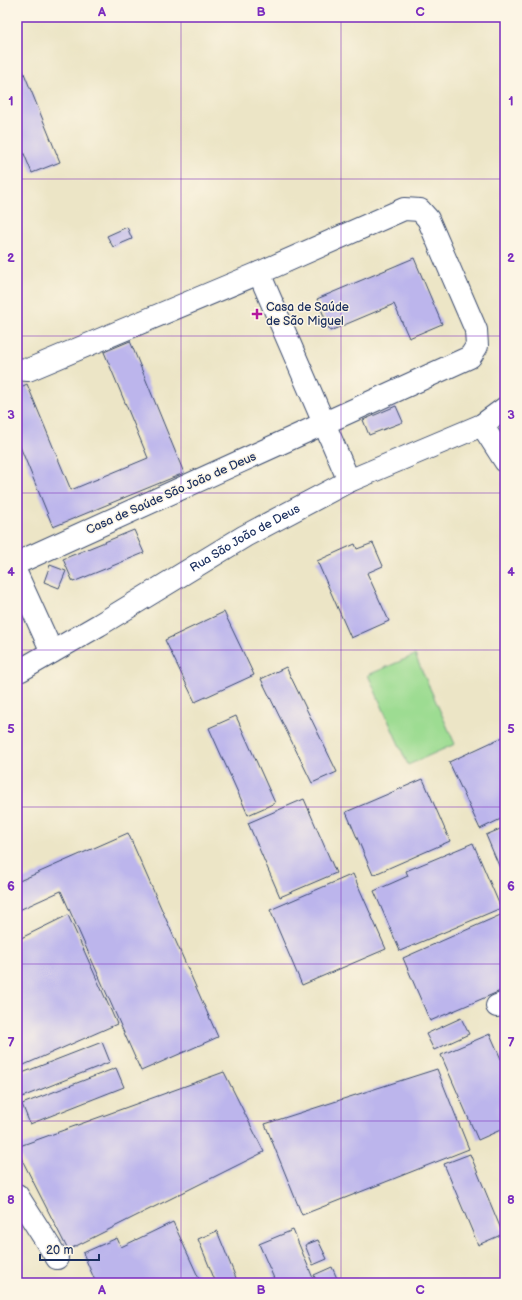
<svg xmlns="http://www.w3.org/2000/svg" width="522" height="1300" font-family="'Balsamiq Sans',sans-serif">
	<style>
		.green { fill: #9ddc92; stroke: #5c8678 }
		.building { fill: #bcb5ec }
		.lines { fill: none; stroke-linecap: round; stroke-linejoin: round }
		.minor-casing { stroke: #3a4a6e; stroke-width: 24 }
		.minor { stroke: #fff; stroke-width: 22 }
		.grid { fill: none; stroke: #7b2cbf; stroke-width: 1; stroke-opacity: 0.55 }
		.poi-dot { fill: #b5179e; stroke: #fcf5e5; stroke-width: 1.5 }
		.labels { text-anchor: middle; stroke-width: 3; stroke-linejoin: round; paint-order: stroke }
		.poi-label { font-size: 12px; fill: #1b2f5e; stroke: #fcf5e5; text-anchor: start }
		.street-label { font-size: 12px; fill: #1b2f5e; stroke: #fcf5e5 }
		.neatline { fill: none; stroke: #7b2cbf; stroke-width: 1.5 }
		.grid-label { font-size: 13px; text-anchor: middle; font-weight: bold; fill: #7b2cbf }
	</style>
	<rect width="100%" height="100%" fill="#fcf5e5"/>
	<filter id="ink" filterUnits="userSpaceOnUse"><feTurbulence type="fractalNoise" baseFrequency=".025" numOctaves="2"/><feDisplacementMap in="SourceGraphic" scale="8" xChannelSelector="R" yChannelSelector="G"/><feConvolveMatrix kernelMatrix="1 2 1 2 8 2 1 2 1" color-interpolation-filters="sRGB"/></filter>
	<filter id="wash" filterUnits="userSpaceOnUse"><feTurbulence type="fractalNoise" baseFrequency=".012" numOctaves="4" result="noise"/><feDisplacementMap in="SourceGraphic" scale="16" xChannelSelector="R" yChannelSelector="G"/><feGaussianBlur stdDeviation="0.9" result="paint"/><feColorMatrix in="noise" values="0 0 0 0 0 0 0 0 0 0 0 0 0 0 0 0 0 1.4 0 .05"/><feComposite in="paint" operator="in"/></filter>
	<g filter="url(#wash)">
		<rect width="100%" height="100%" fill="#ece5c6"/>
		<polygon class="green" points="415,655 455,744 408,765 368,675"/>
		<g id="blocks">
			<g class="building">
				<polygon points="17,56 60,162 32,173 17,137"/>
				<polygon points="127,227 132,239 113,247 107,236"/>
				<polygon points="414,258 442,324 409,338 394,304 330,331 317,299"/>
				<polygon points="130,341 184,473 53,527 17,439 17,389 27,384 71,490 148,458 104,352"/>
				<polygon points="396,406 403,422 369,435 363,420"/>
				<polygon points="134,530 144,553 73,582 63,559"/>
				<polygon points="373,543 383,566 367,573 389,621 351,638 317,561 355,544 357,549"/>
				<polygon points="50,565 66,571 59,588 44,582"/>
				<polygon points="224,612 254,675 195,702 165,640"/>
				<polygon points="286,667 337,772 312,783 261,679"/>
				<polygon points="236,716 275,803 248,815 209,728"/>
				<polygon points="505,736 505,817 480,829 449,762"/>
				<polygon points="423,779 450,841 373,875 346,812"/>
				<polygon points="304,799 336,873 280,897 248,823"/>
				<polygon points="505,827 505,880 486,835"/>
				<polygon points="128,833 218,1037 141,1071 61,891 17,911 17,882"/>
				<polygon points="473,843 501,908 400,951 374,891 408,876 406,871"/>
				<polygon points="353,874 386,949 302,985 270,910"/>
				<polygon points="505,913 505,989 430,1021 403,958"/>
				<polygon points="68,915 117,1024 17,1068 17,940"/>
				<polygon points="461,1018 469,1034 434,1050 426,1034"/>
				<polygon points="490,1034 505,1068 505,1128 478,1140 441,1055"/>
				<polygon points="102,1042 110,1062 22,1097 17,1085 17,1075"/>
				<polygon points="116,1068 124,1087 30,1124 22,1104"/>
				<polygon points="437,1069 469,1149 302,1215 265,1124"/>
				<polygon points="224,1072 264,1152 68,1250 17,1150 17,1147"/>
				<polygon points="470,1154 503,1234 478,1245 444,1164"/>
				<polygon points="173,1222 201,1283 96,1283 83,1253 117,1238 121,1247"/>
				<polygon points="293,1230 315,1283 276,1283 259,1244"/>
				<polygon points="217,1231 238,1283 216,1283 198,1239"/>
				<polygon points="318,1240 327,1259 313,1265 305,1245"/>
				<polygon points="332,1267 339,1283 317,1283 314,1275"/>
			</g>
		</g>
	</g>
	<g filter="url(#ink)">
		<use href="#blocks" fill-opacity="0" stroke="#3a4a6e" stroke-width="1"/>
		<g class="lines">
			<g class="minor-casing">
				<g id="minor">
					<polyline points="259,273 349,481"/>
					<polyline points="17,369 28,370 259,273 404,209 420,210 428,219 476,330 477,346 470,357 17,563"/>
					<polyline points="482,425 505,461"/>
					<polyline points="17,575 52,652"/>
					<path id="s1" d="M17,671l4,-1 78,-45 146,-89 104,-55 133,-56 23,-17"/>
					<polyline points="497,1006 505,1003"/>
					<polyline points="17,1195 57,1258"/>
				</g>
			</g>
			<use href="#minor" class="minor"/>
		</g>
	</g>
	<path class="grid" d="M181,17v1266M341,17v1266M17,179h488M17,336h488M17,493h488M17,650h488M17,807h488M17,964h488M17,1121h488"/>
	<path class="poi-dot" d="M255 308h4v4h4v4h-4v4h-4v-4h-4v-4h4z"/>
	<g class="labels">
		<g class="poi-label">
			<text x="266" y="311">Casa de Saúde<tspan x="266" dy="14">de São Miguel</tspan></text>
		</g>
		<g class="street-label">
			<text transform="translate(171 493) rotate(-24)" y="4">Casa de Saúde São João de Deus</text>
			<text dy="4" stroke="none"><textPath href="#s1" startOffset="264">Rua São João de Deus</textPath></text>
		</g>
	</g>
	<rect width="522" height="1300" fill="none" stroke="#fcf5e5" stroke-width="44"/>
	<path d="M40 1254v6h59v-6" fill="none" stroke="#1b2f5e" stroke-width="2"/>
	<text x="46" y="1254" font-size="12" fill="#1b2f5e" stroke="#fcf5e5" stroke-width="3" paint-order="stroke">20 m</text>
	<rect x="22" y="22" width="478" height="1256" class="neatline"/>
	<g class="grid-label">
		<text x="102" y="16">A</text>
		<text x="261" y="16">B</text>
		<text x="420" y="16">C</text>
		<text x="11" y="105">1</text>
		<text x="511" y="105">1</text>
		<text x="11" y="262">2</text>
		<text x="511" y="262">2</text>
		<text x="11" y="419">3</text>
		<text x="511" y="419">3</text>
		<text x="11" y="576">4</text>
		<text x="511" y="576">4</text>
		<text x="11" y="733">5</text>
		<text x="511" y="733">5</text>
		<text x="11" y="890">6</text>
		<text x="511" y="890">6</text>
		<text x="11" y="1047">7</text>
		<text x="511" y="1047">7</text>
		<text x="11" y="1204">8</text>
		<text x="511" y="1204">8</text>
		<text x="102" y="1294">A</text>
		<text x="261" y="1294">B</text>
		<text x="420" y="1294">C</text>
	</g>
</svg>
